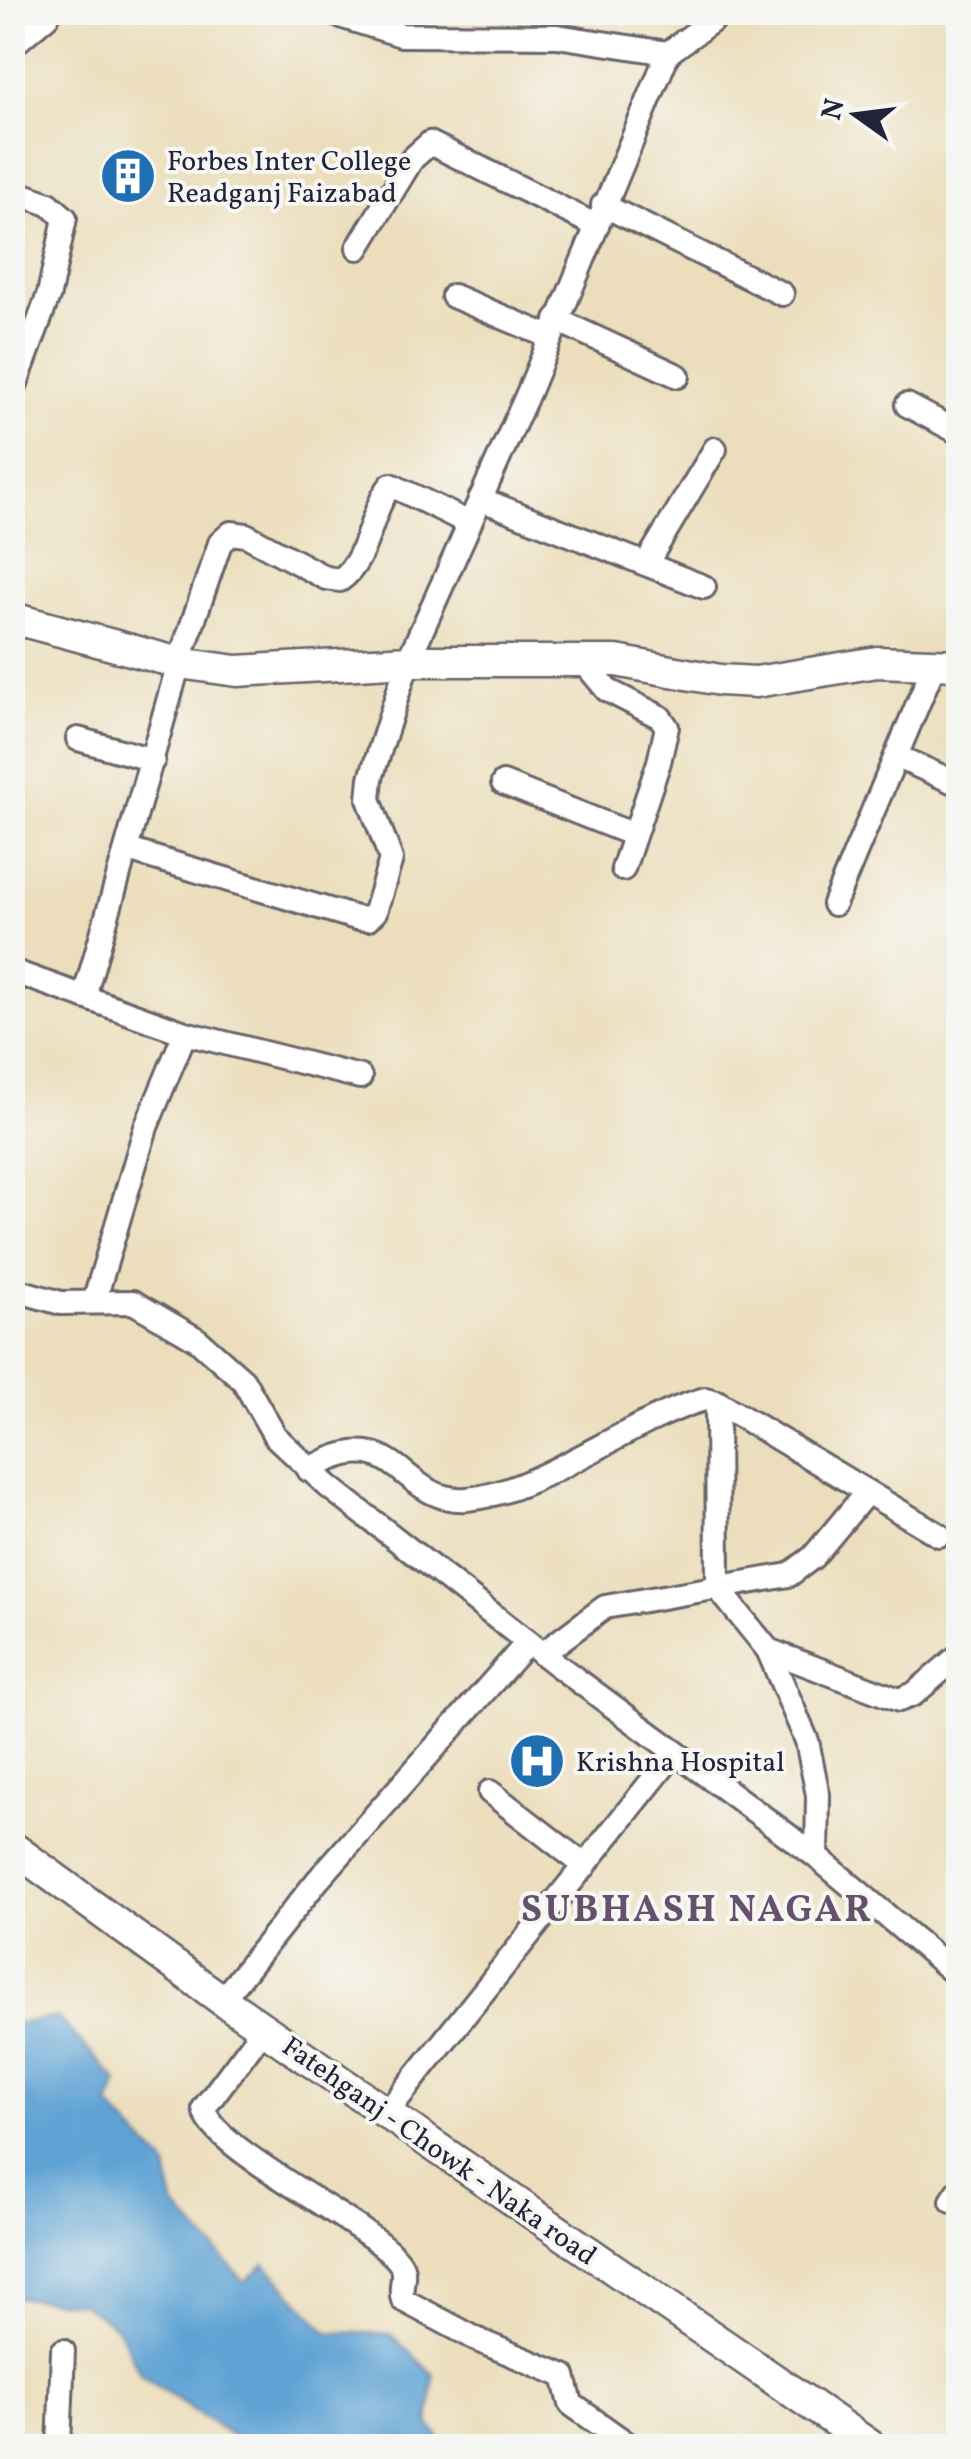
<svg xmlns="http://www.w3.org/2000/svg" width="971" height="2459" font-family="Vollkorn,serif">
	<style>
		.water { fill: #5fa3d4; stroke: #406288; stroke-width: 2.5 }
		.lines { fill: none; stroke-linecap: round; stroke-linejoin: round }
		.street-casing { stroke: #696468; stroke-width: 28 }
		.secondary-casing { stroke: #696468; stroke-width: 35 }
		.primary-casing { stroke: #696468; stroke-width: 38 }
		.street { stroke: #fff; stroke-width: 22 }
		.secondary { stroke: #fff; stroke-width: 30 }
		.primary { stroke: #fff; stroke-width: 32 }
		.labels { text-anchor: middle; stroke-width: 8; stroke-linejoin: round; paint-order: stroke }
		.poi-label { font-size: 28px; fill: #22223b; stroke: #f6f6f2; text-anchor: start }
		.street-label { font-size: 28px; fill: #22223b; stroke: #f6f6f2 }
		.district-label { font-size: 38px; font-weight: bold; letter-spacing: 2.5px; fill: #65516c; stroke: #f6f6f2 }
	</style>
	<rect width="100%" height="100%" fill="#f6f6f2"/>
	<filter id="ink" filterUnits="userSpaceOnUse"><feTurbulence type="fractalNoise" baseFrequency=".01" numOctaves="2"/><feDisplacementMap in="SourceGraphic" scale="20" xChannelSelector="R" yChannelSelector="G"/><feConvolveMatrix kernelMatrix="1 2 1 2 8 2 1 2 1" color-interpolation-filters="sRGB"/></filter>
	<filter id="wash" filterUnits="userSpaceOnUse"><feTurbulence type="fractalNoise" baseFrequency=".0048" numOctaves="4" result="noise"/><feDisplacementMap in="SourceGraphic" scale="40" xChannelSelector="R" yChannelSelector="G"/><feGaussianBlur stdDeviation="2.25" result="paint"/><feColorMatrix in="noise" values="0 0 0 0 0 0 0 0 0 0 0 0 0 0 0 0 0 1.4 0 .05"/><feComposite in="paint" operator="in"/></filter>
	<g filter="url(#wash)">
		<rect width="100%" height="100%" fill="#ecdebc"/>
		<polygon class="water" points="57,2017 118,2082 109,2106 167,2166 173,2204 245,2282 265,2264 328,2332 390,2334 434,2375 429,2424 446,2446 247,2446 141,2375 118,2328 81,2303 13,2297 13,2024"/>
	</g>
	<g filter="url(#ink)">
		<g class="lines">
			<g class="street-casing">
				<g id="street">
					<polyline points="327,12 401,35 557,36 668,53 724,12"/>
					<polyline points="12,191 49,204 65,218 49,294 12,394"/>
					<polyline points="603,205 782,294"/>
					<polyline points="358,248 412,159 430,143 595,225"/>
					<polyline points="453,296 550,337"/>
					<polyline points="557,320 678,376"/>
					<polyline points="907,405 958,432"/>
					<polyline points="480,499 704,587"/>
					<polyline points="646,564 715,449"/>
					<polyline points="583,661 607,690 660,717 667,727 659,762 623,869"/>
					<polyline points="78,739 153,760"/>
					<polyline points="898,757 958,784"/>
					<polyline points="503,783 634,835"/>
					<polyline points="128,850 356,918 368,919 375,912 391,859 369,799 371,778 408,661 529,391 668,53"/>
					<polyline points="834,904 935,663"/>
					<polyline points="12,971 185,1033 360,1077"/>
					<path d="M84,997l95,-334 41,-120 11,-10 15,2 80,43 14,2c29,-20 29,-68 51,-95l78,38"/>
					<polyline points="12,1289 61,1303 133,1302 198,1340 243,1380 275,1436 328,1486 557,1665 817,1857 958,1976"/>
					<polyline points="94,1302 146,1127 185,1033"/>
					<polyline points="717,1402 718,1588 768,1650 807,1741 818,1795 817,1857"/>
					<path d="M309,1470c90,-54 89,34 158,29 73,-6 164,-80 238,-100l12,3 222,133"/>
					<polyline points="768,1650 899,1700 914,1694 958,1656"/>
					<polyline points="542,1654 605,1607 789,1575 813,1557 867,1492"/>
					<polyline points="490,1792 585,1866"/>
					<polyline points="222,2000 317,1881 527,1643"/>
					<path d="M264,2028l-60,80c6,42 169,116 196,155 8,12 -2,24 3,37l79,42 82,34 7,28 59,42"/>
					<polyline points="388,2111 675,1752"/>
					<polyline points="952,2201 958,2192"/>
					<polyline points="59,2446 63,2351"/>
				</g>
			</g>
			<g class="secondary-casing">
				<g id="secondary">
					<polyline points="12,618 179,663 237,671 408,661 616,661 720,680 756,682 877,662 958,665"/>
					<polyline points="12,1847 222,2000 871,2446"/>
				</g>
			</g>
			<g class="primary-casing">
				<polyline id="primary" points="12,39 44,12"/>
			</g>
			<use href="#street" class="street"/>
			<use href="#secondary" class="secondary"/>
			<use href="#primary" class="primary"/>
		</g>
	</g>
	<defs>
		<g id="building-disc" transform="scale(2.875)"><circle r="9.5" fill="#1f6fb2" stroke="#f6f6f2"/><path d="M-4-6H4V6H1V3H-1V6H-4ZM-2.5-4.3h1.7v1.8h-1.7ZM.8-4.3h1.7v1.8H.8ZM-2.5-1h1.7V.8h-1.7ZM.8-1h1.7V.8H.8Z" fill="#fff"/></g>
		<g id="hospital-disc" transform="scale(2.875)"><circle r="9.5" fill="#1f6fb2" stroke="#f6f6f2"/><path d="M-5-5h3v3.5h4V-5h3V5h-3V1.5h-4V5h-3Z" fill="#fff"/></g>
	</defs>
	<g fill-rule="evenodd">
		<use href="#building-disc" x="128" y="176"/>
		<use href="#hospital-disc" x="537" y="1761"/>
	</g>
	<g class="labels">
		<g class="poi-label">
			<text x="167" y="170">Forbes Inter College<tspan x="167" dy="32">Readganj Faizabad</tspan></text>
			<text x="576" y="1771">Krishna Hospital</text>
		</g>
		<g class="street-label">
			<text transform="translate(440 2150) rotate(35)" y="10">Fatehganj - Chowk - Naka road</text>
		</g>
		<g class="district-label">
			<text x="697" y="1921">SUBHASH NAGAR</text>
		</g>
	</g>
	<rect width="971" height="2459" fill="none" stroke="#f6f6f2" stroke-width="50"/>
	<g transform="translate(856 115) rotate(284)" stroke="#f6f6f2" stroke-width="8" paint-order="stroke">
	<path d="M0-8L18 38L0 25L-18 38Z" fill="#22223b"/>
	<text y="-15" font-size="28" font-weight="bold" text-anchor="middle" fill="#22223b">N</text>
	</g>
</svg>
